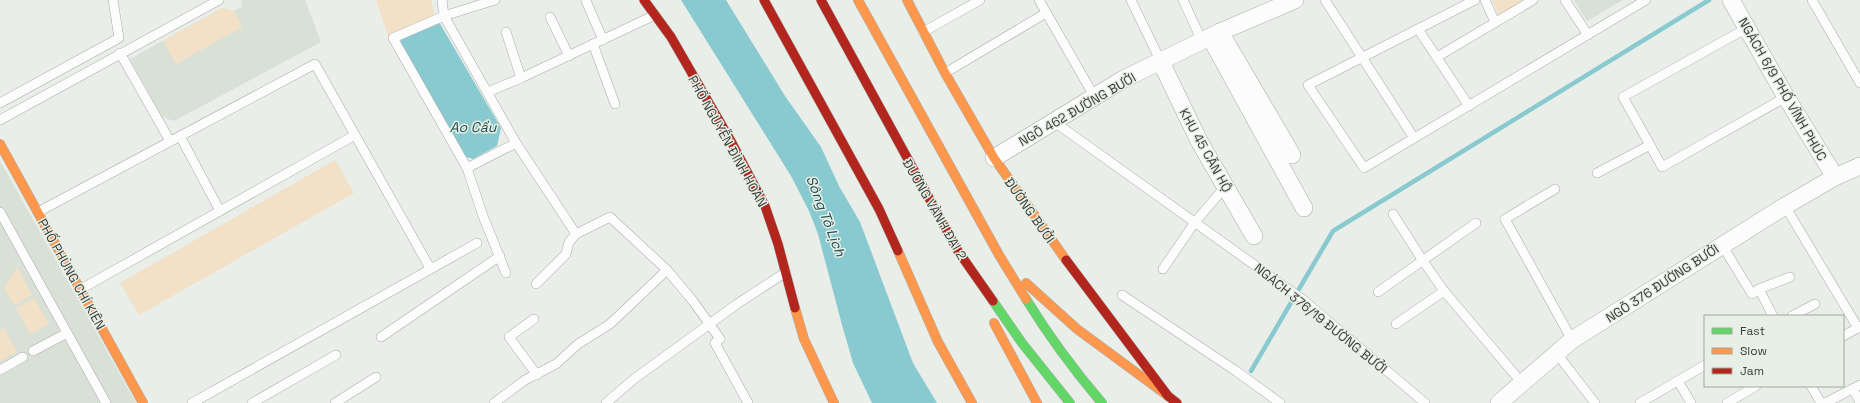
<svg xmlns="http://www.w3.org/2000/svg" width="1860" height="403" font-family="'Space Grotesk',sans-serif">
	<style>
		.built { fill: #d9e1d7 }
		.green { fill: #f2e1c6 }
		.water { fill: #89cad0 }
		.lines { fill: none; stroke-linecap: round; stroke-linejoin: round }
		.stream { stroke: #89cad0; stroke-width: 4.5 }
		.lane-casing { stroke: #a8aba7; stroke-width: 10 }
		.street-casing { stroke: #a8aba7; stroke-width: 18 }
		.fast-casing { stroke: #a8aba7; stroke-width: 10 }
		.slow-casing { stroke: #a8aba7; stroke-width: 10 }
		.jam-casing { stroke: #a8aba7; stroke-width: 10 }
		.lane { stroke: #fcfcfc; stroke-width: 9 }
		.street { stroke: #fcfcfc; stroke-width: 17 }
		.fast { stroke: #63d668; stroke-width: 9 }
		.slow { stroke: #ff974d; stroke-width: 9 }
		.jam { stroke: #b3261e; stroke-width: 9 }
		.labels { text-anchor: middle; stroke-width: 3; stroke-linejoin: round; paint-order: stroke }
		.street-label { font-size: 13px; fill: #383c38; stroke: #e8f0e6 }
		.water-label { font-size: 14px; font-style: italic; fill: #214b50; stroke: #e8f0e6 }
	</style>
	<rect width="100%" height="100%" fill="#e9eee8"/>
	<g class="built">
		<polygon points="241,0 305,0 321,42 174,121 162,117 130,59 222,8 234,11 242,7"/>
		<polygon points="1574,0 1623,0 1587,21"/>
		<polygon points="0,161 136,403 0,403"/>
	</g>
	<g class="green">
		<polygon points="376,0 431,0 435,18 389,39"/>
		<polygon points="1492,0 1524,0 1499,15"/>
		<polygon points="222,8 234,11 242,27 176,64 163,41"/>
		<polygon points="335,160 354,193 139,315 120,283"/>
		<polygon points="17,267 32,295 14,305 4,288"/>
		<polygon points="34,298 49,324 30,334 16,308"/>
		<polygon points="4,328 17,352 0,361 0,330"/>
	</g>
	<g class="water">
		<polygon points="681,0 726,0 785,96 821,147 839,186 860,222 913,363 937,403 872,403 853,363 842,325 818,234 809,211 791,176"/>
		<polygon points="439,22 501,128 497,146 473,159 463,156 399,44 402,38"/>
	</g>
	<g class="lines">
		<polyline class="stream" points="1251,371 1333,231 1709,0"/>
		<g class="lane-casing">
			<g id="lane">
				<polyline points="442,0 444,16 516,143 576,234 610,217 667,270 693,301 720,339 715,343 748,403"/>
				<polyline points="1039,0 1094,96"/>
				<polyline points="1131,0 1161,62"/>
				<polyline points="1183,0 1202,41"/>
				<polyline points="1325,0 1414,138"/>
				<polyline points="1475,0 1308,85 1364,168 1646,0"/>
				<polyline points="1485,0 1495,22"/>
				<polyline points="1565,0 1588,35"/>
				<polyline points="1812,0 1860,83"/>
				<polyline points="586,1 603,40"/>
				<polyline points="550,17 569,56"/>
				<polyline points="1418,29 1469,106"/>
				<polyline points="506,32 521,78"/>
				<polyline points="923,32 980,0"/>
				<polyline points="593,44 615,104"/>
				<polyline points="120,53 170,141"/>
				<polyline points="1437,57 1533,0"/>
				<polyline points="945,73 1046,13"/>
				<polyline points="488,92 521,78 655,15"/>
				<polyline points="0,103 119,38 113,0"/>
				<polyline points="0,120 219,0"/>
				<polyline points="1053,121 1302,299 1425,403"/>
				<polyline points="180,136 220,211"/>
				<polyline points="1650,145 1623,97 1747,28"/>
				<polyline points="467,168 393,38 444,16 495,0"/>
				<polyline points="1597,173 1650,145 1662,167 1786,97"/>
				<polyline points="1555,189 1505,219 1572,340"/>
				<polyline points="1785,206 1858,328"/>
				<polyline points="0,212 106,403"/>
				<polyline points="38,212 315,64 430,268"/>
				<polyline points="1393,214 1423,261 1444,291 1522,383"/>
				<polyline points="1722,245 1752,294 1759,289"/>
				<polyline points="1163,269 1195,222 1225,187"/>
				<polyline points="506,273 483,216 467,168 516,143"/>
				<polyline points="536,284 566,254 569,242 576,234"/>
				<polyline points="81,289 355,135"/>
				<polyline points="1378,292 1476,223"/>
				<polyline points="1122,295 1236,371 1280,403"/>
				<polyline points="1773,316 1759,289 1790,277"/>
				<polyline points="1792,316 1815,304"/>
				<polyline points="534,319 509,337 537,375"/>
				<polyline points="1396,324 1444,291"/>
				<polyline points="1843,336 1860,327"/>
				<polyline points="381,337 500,256"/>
				<polyline points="33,351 67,333"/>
				<polyline points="1557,354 1595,403"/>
				<polyline points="0,370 23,357"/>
				<polyline points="1678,381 1691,403"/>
				<polyline points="1811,386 1821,403"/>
				<polyline points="1853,389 1860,402"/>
				<polyline points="192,403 477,243"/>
				<polyline points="252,403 336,355"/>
				<polyline points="335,403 376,377"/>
				<polyline points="494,403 525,380 556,364 578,344 610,324 667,270"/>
				<polyline points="606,403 634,379 737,304 786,272"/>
				<polyline points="1640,403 1705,365"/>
				<polyline points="1727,403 1756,386"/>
				<polyline points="1825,403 1860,385"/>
			</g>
		</g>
		<g class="street-casing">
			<g id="street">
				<polyline points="1731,0 1786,97 1835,177"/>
				<polyline points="1220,32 1292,155"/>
				<polyline points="1210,37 1304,208"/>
				<polyline points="1161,62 1199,141 1254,236"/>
				<polyline points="994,158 1122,80 1220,32 1295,0"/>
				<polyline points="1499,403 1572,340 1785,206 1835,177 1860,166"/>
			</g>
		</g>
		<g class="fast-casing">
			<g id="fast">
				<path d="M1026,299c24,39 47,70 76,104"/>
				<polyline points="993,301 1022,343 1070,403"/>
			</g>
		</g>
		<g class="slow-casing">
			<g id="slow">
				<polyline points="858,0 999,255 1026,299"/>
				<polyline points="907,0 945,73 994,158 1066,260"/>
				<polyline points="0,144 143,403"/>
				<polyline points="898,251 938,342 972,403"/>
				<polyline points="1026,283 1077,329 1168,396"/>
				<polyline points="795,308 804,339 834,403"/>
				<polyline points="994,323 1037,403"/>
			</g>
		</g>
		<g class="jam-casing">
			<g id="jam">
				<polyline points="644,0 671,37 732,143 765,206 778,244 795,308"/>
				<polyline points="764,0 879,209 898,251"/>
				<polyline points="821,0 958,251 993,301"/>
				<polyline points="1066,260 1168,396 1177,403"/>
			</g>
		</g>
		<use href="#lane" class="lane"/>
		<use href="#street" class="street"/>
		<use href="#fast" class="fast"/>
		<use href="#slow" class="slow"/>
		<use href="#jam" class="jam"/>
	</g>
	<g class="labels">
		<g class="street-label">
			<text transform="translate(1783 89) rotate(60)" y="5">NGÁCH 6/9 PHỐ VĨNH PHÚC</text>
			<text transform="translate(1077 109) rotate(-30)" y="5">NGÕ 462 ĐƯỜNG BƯỞI</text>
			<text transform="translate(728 141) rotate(61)" y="5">PHỐ NGUYỄN ĐÌNH HOÀN</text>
			<text transform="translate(1206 150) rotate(61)" y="5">KHU 45 CĂN HỘ</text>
			<text transform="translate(935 209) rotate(60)" y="5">ĐƯỜNG VÀNH ĐAI 2</text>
			<text transform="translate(1030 210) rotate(55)" y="5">ĐƯỜNG BƯỞI</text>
			<text transform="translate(72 274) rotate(61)" y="5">PHỐ PHÙNG CHÍ KIÊN</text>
			<text transform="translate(1662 283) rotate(-33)" y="5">NGÕ 376 ĐƯỜNG BƯỞI</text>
			<text transform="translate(1321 318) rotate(39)" y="5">NGÁCH 376/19 ĐƯỜNG BƯỞI</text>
		</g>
		<g class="water-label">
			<text x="473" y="132">Ao Cầu</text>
			<text transform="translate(826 216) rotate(69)" y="5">Sông Tô Lịch</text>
		</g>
	</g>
	<rect x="1704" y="315" width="140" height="72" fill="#e8f0e6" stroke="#a2a8a0"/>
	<rect x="1712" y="328" width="20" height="6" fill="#63d668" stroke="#a2a8a0"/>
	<text x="1740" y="335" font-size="12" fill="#383c38">Fast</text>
	<rect x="1712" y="348" width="20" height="6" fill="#ff974d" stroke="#a2a8a0"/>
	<text x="1740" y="355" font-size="12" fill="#383c38">Slow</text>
	<rect x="1712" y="368" width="20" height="6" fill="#b3261e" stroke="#a2a8a0"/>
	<text x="1740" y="375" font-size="12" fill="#383c38">Jam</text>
</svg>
